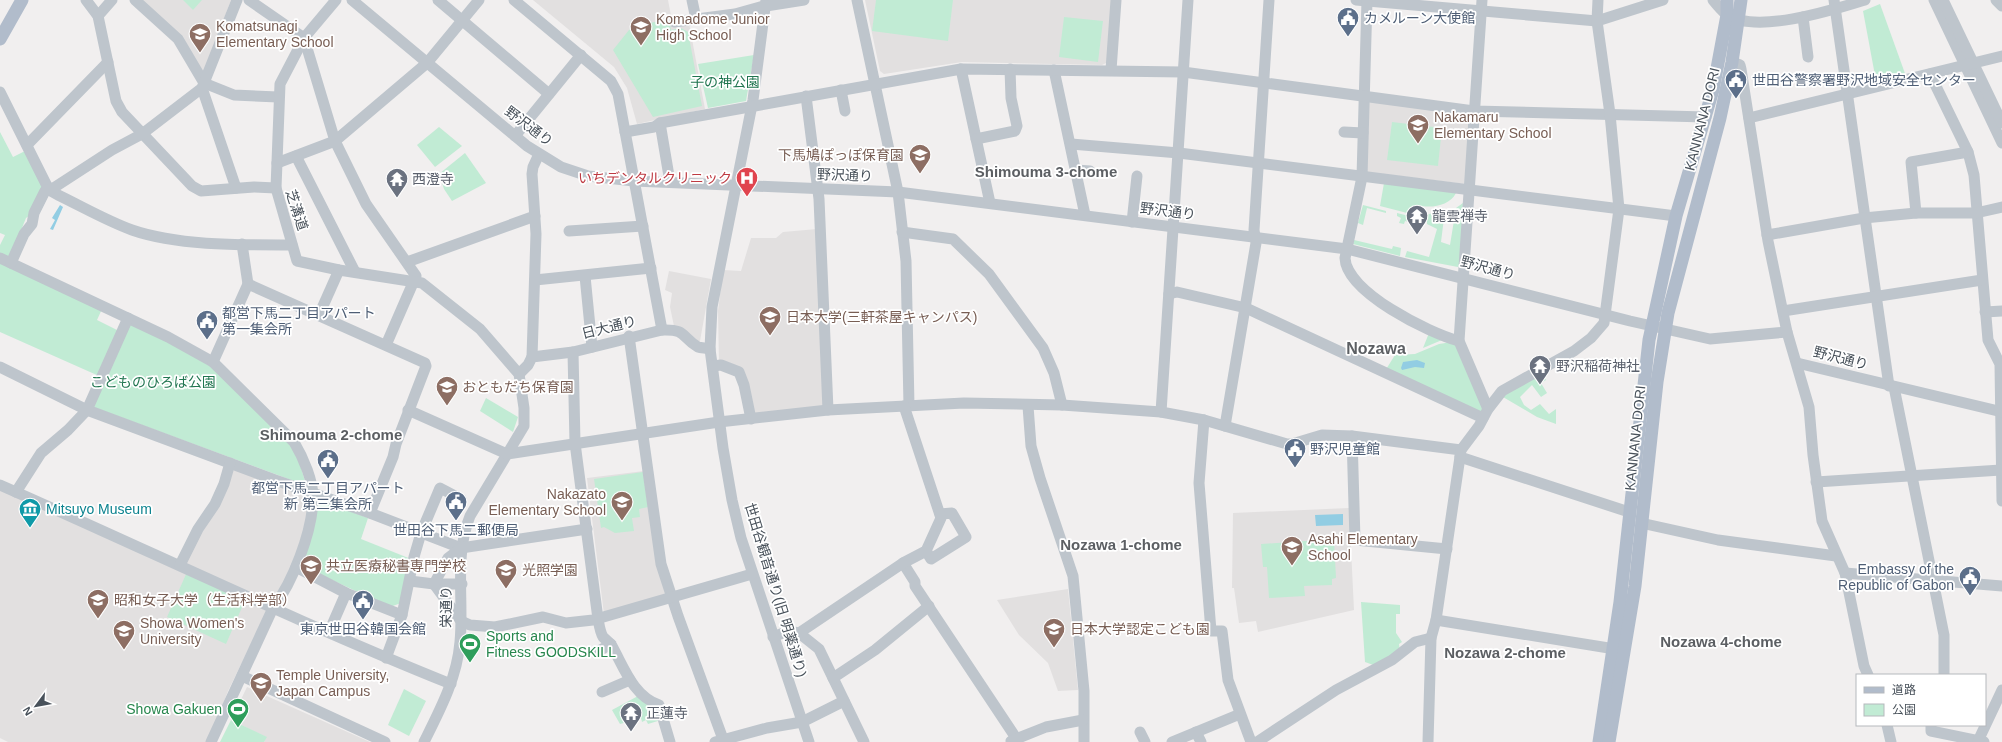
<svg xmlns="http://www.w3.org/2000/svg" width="2002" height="742" font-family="Arial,'Noto Sans JP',sans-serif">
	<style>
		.education { fill: #e2e0e0 }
		.green { fill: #c1ebd4 }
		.water { fill: #92cde3 }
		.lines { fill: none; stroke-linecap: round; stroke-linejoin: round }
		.minor { stroke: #bec5cc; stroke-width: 11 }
		.major { stroke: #b1bccb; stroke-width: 13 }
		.labels { text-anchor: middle; stroke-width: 3.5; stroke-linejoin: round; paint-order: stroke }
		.service-label { font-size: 14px; fill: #4e5e75; stroke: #fff; text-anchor: start }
		.education-label { font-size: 14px; fill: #785e54; stroke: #fff; text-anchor: start }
		.park-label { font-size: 14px; fill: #207550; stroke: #fff }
		.street-label { font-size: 14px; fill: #48515a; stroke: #fff }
		.health-label { font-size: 14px; fill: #be3a42; stroke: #fff; text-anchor: end }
		.worship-label { font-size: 14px; fill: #5b616d; stroke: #fff; text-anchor: start }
		.culture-label { font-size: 14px; fill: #0d838f; stroke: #fff; text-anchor: start }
		.leisure-label { font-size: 14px; fill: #27864d; stroke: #fff; text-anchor: start }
		.neighbourhood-label { font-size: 15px; font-weight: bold; fill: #5c5f63; stroke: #fff }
		.quarter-label { font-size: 16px; font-weight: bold; fill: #5c5f63; stroke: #fff }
	</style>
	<rect width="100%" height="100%" fill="#f1efef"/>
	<g class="education">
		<polygon points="139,0 231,0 204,72"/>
		<polygon points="533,0 668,0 673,26 689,23 705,109 637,124 627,88 614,67"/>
		<polygon points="865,0 1111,0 1108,62 1102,65 962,62 884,74 880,71"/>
		<polygon points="1371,100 1468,115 1470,118 1466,184 1367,172 1369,102"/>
		<polygon points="817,229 824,407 752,415 746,384 719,364 718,311 723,270 741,271 751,238 776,238 783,232"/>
		<polygon points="669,271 711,279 700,341 696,341 674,326 670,307 672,293 665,290"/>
		<polygon points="235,470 307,496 310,500 306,525 294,562 277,601 269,604 185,563 231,471"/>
		<polygon points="644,471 667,595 604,614 587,478"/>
		<polygon points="0,489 267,611 228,691 208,742 8,742 0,738"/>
		<polygon points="1349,508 1354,610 1258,632 1256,621 1239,623 1234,588 1232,588 1233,513"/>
		<polygon points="1068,589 1078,690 1058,691 1048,663 1019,635 997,600"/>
		<polygon points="247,687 370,742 264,742 266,737 231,720"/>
	</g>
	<g class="green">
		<polygon points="183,0 202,0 193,10"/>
		<polygon points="876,0 953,0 948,41 872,31"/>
		<polygon points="1880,4 1907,79 1877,86 1863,11"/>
		<polygon points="1064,17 1103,21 1098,62 1059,57"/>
		<polygon points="669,19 671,30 681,28 688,32 702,106 653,117 613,50 629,30 635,26"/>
		<polygon points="754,55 746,101 708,108 698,64"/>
		<polygon points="1392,122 1442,128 1438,166 1387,160"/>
		<polygon points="439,127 462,146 435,167 417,145"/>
		<polygon points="0,132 13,157 27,150 44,185 30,215 26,218 9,260 0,256 0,245 5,235 0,233"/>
		<polygon points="465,153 486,183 452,201 444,189 439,174"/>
		<path d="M1384,183l72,10c-6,12 -22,15 -34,13l-2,4 -9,4 -31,-8z"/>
		<polygon points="1463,203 1460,263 1458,267 1405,257 1407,251 1429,257 1437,229 1427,224 1427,215 1432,213 1442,214 1444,218 1441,242 1450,245 1456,208"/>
		<polygon points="1363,205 1386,211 1386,213 1367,208 1363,225 1358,223"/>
		<polygon points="1397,213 1413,217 1412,223 1405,221 1404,224 1399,223 1401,218 1397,216"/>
		<polygon points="1354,240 1392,249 1393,246 1401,248 1400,256 1353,244"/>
		<polygon points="0,262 102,309 97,320 121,332 99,376 0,332"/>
		<polygon points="130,323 212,364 295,448 305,481 302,484 93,407"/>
		<polygon points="1429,333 1442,340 1423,348"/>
		<polygon points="1458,341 1485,407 1482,416 1385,371 1395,355 1415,354 1439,344"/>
		<polygon points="1542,373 1546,380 1541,383 1547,393 1541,397 1532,385 1520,397 1524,405 1531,410 1540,404 1549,414 1556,409 1556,424 1537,417 1503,397 1504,393"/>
		<polygon points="486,398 518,417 513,432 480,411"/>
		<polygon points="643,472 648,507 639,509 640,517 632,518 634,531 615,533 604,527 601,528 594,479"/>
		<polygon points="320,500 368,518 361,539 411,559 401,603 390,607 302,566 301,562 316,502"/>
		<polygon points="1334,539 1336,578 1332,579 1332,585 1304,586 1305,596 1269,598 1267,567 1263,567 1261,544"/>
		<polygon points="187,572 246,598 226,644 167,617"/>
		<polygon points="1361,602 1400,605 1400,614 1396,614 1396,633 1402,642 1399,644 1400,651 1376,666 1365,662"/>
		<polygon points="404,689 426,701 409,736 388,725"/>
		<polygon points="638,696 650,707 658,711 661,720 648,724 646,720 642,722 641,718 620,724 612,710"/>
		<polygon points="231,720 267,737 264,742 220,742"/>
	</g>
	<g class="water">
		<polygon points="60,205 63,207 53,230 50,229 55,220 52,218"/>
		<polygon points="1417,360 1425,363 1424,368 1415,367 1402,370 1401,368 1403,362"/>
		<polygon points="1343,514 1343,525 1316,526 1315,515"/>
	</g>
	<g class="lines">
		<g class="minor">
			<polyline points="86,0 98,16 116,101 122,112 192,186 201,191 254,187 276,188"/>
			<polyline points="135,0 178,39 204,83 234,95 278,97"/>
			<polyline points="249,0 304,38 335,141 366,204 416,276 386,345"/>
			<path d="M336,0l-32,38 -24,46 -4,104 21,73 42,9 83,13 58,46 39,45 5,34v18l-54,90c-16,39 -6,85 -10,126 -3,36 -20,68 -36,100"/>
			<polyline points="352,0 527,146 561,167 588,176 634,181 898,192 1347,249 1630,321 1710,339 1787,332"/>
			<polyline points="438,0 549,94"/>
			<polyline points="514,0 611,81 618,94 662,330"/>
			<polyline points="692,0 696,19"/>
			<polyline points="766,0 753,100 712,307 710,349 723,448 732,500 741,538 809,742"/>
			<polyline points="857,0 898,192 906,261 909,406"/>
			<polyline points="1356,0 1597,21 1663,0"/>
			<path d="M1367,0l-5,177 -17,81c1,34 84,75 114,83"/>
			<polyline points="1482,0 1459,341 1488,409"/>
			<path d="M1713,0c4,5 8,10 13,14 29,21 107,-4 139,-14"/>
			<polyline points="1834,0 1889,386"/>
			<polyline points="1934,0 2002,143"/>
			<polyline points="1943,0 2002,123"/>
			<polyline points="1996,0 2002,6"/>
			<polyline points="98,16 112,0"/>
			<polyline points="1803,17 1808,57"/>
			<polyline points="674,22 735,14 760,7 804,0"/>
			<polyline points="1732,62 1740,65 1741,69 1768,241 1787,332 1809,407 1813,455 1822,521 1845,573 1864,666 1868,675"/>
			<polyline points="961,69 990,203"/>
			<polyline points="1054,70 1085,215"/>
			<polyline points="1111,70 1116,0"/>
			<polyline points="1930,74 1968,152 1974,175 1988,340 2000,364 2002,501"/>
			<polyline points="202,88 236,188"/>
			<polyline points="841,90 845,111"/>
			<path d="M0,92l49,98 9,5c25,12 49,26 74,35 46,16 111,15 160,15"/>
			<polyline points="806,96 819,199 828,410"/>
			<polyline points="1749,118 2002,56"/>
			<polyline points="660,123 670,182"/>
			<polyline points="625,132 654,127 660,123 961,69 1183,72 1474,111 1706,117"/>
			<polyline points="1344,132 1363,133"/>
			<polyline points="515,136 581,55"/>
			<polyline points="976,139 1015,131 1017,126 1011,98 1010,69"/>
			<polyline points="1071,144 1179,153 1676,216"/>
			<polyline points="27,145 108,62"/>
			<polyline points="296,156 355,272"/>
			<polyline points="277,163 335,141 427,63 479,0"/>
			<polyline points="1076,170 1090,171"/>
			<polyline points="1916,213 1911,162 1968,152"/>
			<polyline points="1132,222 1137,176"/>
			<polyline points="569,231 643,226"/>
			<polyline points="902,232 953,239 989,274 1043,348 1054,373 1062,405"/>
			<polyline points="1767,235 1864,218 1916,213 1976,213 2002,207"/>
			<polyline points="242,244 248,284"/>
			<path d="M0,258l168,79 45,25 81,80c9,15 20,40 19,58 -1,32 -20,82 -40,108l-62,134"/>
			<polyline points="407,262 535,216"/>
			<polyline points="11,263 24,234 32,224 34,213 45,191 55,187 112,150 142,134 202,88 237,0"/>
			<polyline points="585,276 592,347"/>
			<polyline points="535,280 651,268"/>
			<polyline points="1169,294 1177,292 1246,308 1483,418"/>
			<polyline points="1783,311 1982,280"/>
			<polyline points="1985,312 2002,311"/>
			<polyline points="319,315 339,270"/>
			<polyline points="629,336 661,564 678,616 724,742"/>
			<path d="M573,352l2,91 23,176c1,5 2,13 5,18 4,4 8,6 10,11 12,22 21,48 46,57l11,37"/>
			<polyline points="532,357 536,234 532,174 533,167 539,154"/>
			<polyline points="213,362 248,284 425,363 426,366 396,444 393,457 370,513"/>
			<polyline points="1797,363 2002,412"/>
			<polyline points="713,366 721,365 739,372 744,385 751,419"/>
			<polyline points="0,367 87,410 275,480 370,513 461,548"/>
			<path d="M519,374l9,-9 4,-8 41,-5 89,-22c25,-1 19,7 36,17 3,1 9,1 12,2"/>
			<polyline points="1894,387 1944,635 1944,675"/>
			<polyline points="1028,406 1031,446 1040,478 1073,576 1084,691 1084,742"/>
			<polyline points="408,410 507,454 719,422 828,410 964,403 1062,405 1161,412 1204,420 1287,444 1292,444 1322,435 1352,436 1461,450"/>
			<polyline points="1161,412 1188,0"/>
			<polyline points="1204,420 1199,483 1211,631 1222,631 1228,680 1251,742"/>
			<polyline points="1225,426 1256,243 1254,230 1269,0"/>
			<polyline points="1352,436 1355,540 1447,549"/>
			<polyline points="1460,457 1629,512"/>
			<polyline points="1816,482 2001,470"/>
			<path d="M0,485c150,66 299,138 451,199"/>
			<polyline points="16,492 41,453 68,430 87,410 128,318"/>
			<polyline points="1641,523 1718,540 1836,556"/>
			<polyline points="926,551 931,559 966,537 952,513 940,514"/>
			<polyline points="903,563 915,582 915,586 1016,738"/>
			<polyline points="180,565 198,529 215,504 224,484 230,463"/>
			<polyline points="296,567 346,593 402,615"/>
			<polyline points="1845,573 2002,586"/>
			<polyline points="410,581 434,584 462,584"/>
			<polyline points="434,584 461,621 470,625 495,627 543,617 566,623 593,620 752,574"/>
			<polyline points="434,584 448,558 461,548 587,529"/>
			<polyline points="1436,620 1621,650"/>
			<polyline points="329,632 346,593"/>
			<polyline points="799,633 819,649 864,742"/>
			<polyline points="773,637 788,631 799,633 903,563 926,551 941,518 904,406"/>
			<polyline points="597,652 611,644"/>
			<polyline points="386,658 402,615 414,557 421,533 440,488 461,499"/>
			<polyline points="242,676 385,742"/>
			<polyline points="833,678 875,650 929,606"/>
			<polyline points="602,692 630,680"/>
			<polyline points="1887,725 1891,742"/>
			<polyline points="1931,725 1931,731 1984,742"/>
			<polyline points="1140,732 1145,742"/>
			<polyline points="1196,732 1201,742"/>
			<polyline points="1011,741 1046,727 1083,720"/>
			<polyline points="1978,741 2002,690"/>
			<polyline points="715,742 767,728 802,722 844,701"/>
			<polyline points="1172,742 1240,714"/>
			<polyline points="1257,742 1336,690 1392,660 1415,642 1431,638"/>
			<polyline points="1428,742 1431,638 1436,620 1461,450 1479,426 1488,409 1502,391 1574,351 1591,338 1604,323 1619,209 1610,114 1597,21 1598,0"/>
		</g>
		<g class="major">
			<polyline points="0,39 22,0"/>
			<polyline points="1599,742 1620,602 1649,340 1676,216 1713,90 1727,15 1727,0"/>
			<polyline points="1609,742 1635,586 1657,382 1668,313 1720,118 1732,62 1741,0"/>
		</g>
	</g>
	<defs>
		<g id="civic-pin" transform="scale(1.15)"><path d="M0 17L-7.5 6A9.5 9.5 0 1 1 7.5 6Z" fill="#5c6f8a" stroke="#fff"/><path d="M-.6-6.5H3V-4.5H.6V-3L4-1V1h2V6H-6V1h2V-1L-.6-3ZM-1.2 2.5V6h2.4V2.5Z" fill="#fff"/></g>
		<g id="school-pin" transform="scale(1.15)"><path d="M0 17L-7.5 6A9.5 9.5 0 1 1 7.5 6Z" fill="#8d6e63" stroke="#fff"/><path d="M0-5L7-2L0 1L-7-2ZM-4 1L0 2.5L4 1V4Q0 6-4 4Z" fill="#fff"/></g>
		<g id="hospital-pin" transform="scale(1.15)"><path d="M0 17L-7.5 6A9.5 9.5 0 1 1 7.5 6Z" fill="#e0444e" stroke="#fff"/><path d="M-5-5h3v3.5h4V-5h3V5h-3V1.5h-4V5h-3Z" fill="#fff"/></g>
		<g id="temple-pin" transform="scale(1.15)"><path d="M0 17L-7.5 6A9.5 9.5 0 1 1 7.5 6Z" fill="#6b7280" stroke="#fff"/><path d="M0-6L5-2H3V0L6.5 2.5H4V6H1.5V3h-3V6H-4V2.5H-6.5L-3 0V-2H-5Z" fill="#fff"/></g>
		<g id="university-pin" transform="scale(1.15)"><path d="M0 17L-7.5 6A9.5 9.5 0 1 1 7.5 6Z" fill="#8d6e63" stroke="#fff"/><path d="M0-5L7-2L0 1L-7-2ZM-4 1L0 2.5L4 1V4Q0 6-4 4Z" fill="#fff"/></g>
		<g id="museum-pin" transform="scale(1.15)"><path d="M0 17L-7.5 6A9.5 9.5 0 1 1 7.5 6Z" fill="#0f9aa8" stroke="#fff"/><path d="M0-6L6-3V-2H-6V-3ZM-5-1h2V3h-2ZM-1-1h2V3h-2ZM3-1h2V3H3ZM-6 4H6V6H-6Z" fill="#fff"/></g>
		<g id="stadium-pin" transform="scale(1.15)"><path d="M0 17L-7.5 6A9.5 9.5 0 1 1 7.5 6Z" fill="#2e9e5b" stroke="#fff"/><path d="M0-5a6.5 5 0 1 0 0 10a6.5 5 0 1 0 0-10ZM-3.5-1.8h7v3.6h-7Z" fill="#fff"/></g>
	</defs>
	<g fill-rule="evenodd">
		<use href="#civic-pin" x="1348" y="18"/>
		<use href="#school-pin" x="641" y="27"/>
		<use href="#school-pin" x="200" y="34"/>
		<use href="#civic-pin" x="1736" y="80"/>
		<use href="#school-pin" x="1418" y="125"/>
		<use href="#school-pin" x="920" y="155"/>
		<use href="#hospital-pin" x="747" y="178"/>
		<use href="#temple-pin" x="397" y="179"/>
		<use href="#temple-pin" x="1417" y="216"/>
		<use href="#university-pin" x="770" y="317"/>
		<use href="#civic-pin" x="207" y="321"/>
		<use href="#temple-pin" x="1540" y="366"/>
		<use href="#school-pin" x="447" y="387"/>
		<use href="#civic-pin" x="1295" y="449"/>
		<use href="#civic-pin" x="328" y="460"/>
		<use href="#civic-pin" x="456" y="502"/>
		<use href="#school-pin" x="622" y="502"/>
		<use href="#museum-pin" x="30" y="509"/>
		<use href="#school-pin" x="1292" y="547"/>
		<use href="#university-pin" x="311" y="566"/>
		<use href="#university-pin" x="506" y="570"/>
		<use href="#civic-pin" x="1970" y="577"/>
		<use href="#university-pin" x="98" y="600"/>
		<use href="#civic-pin" x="363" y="601"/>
		<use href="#school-pin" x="1054" y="629"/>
		<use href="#university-pin" x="124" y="631"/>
		<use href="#stadium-pin" x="470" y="644"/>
		<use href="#university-pin" x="261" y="683"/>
		<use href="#stadium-pin" x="238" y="709"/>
		<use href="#temple-pin" x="631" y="713"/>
	</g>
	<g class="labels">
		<g class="service-label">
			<text x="1364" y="23">カメルーン大使館</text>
			<text x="1752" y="85">世田谷警察署野沢地域安全センター</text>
			<text x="222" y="318">都営下馬二丁目アパート<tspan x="222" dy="16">第一集会所</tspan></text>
			<text x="1310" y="454">野沢児童館</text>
			<text x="328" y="493" text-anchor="middle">都営下馬二丁目アパート<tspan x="328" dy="16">新 第三集会所</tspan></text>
			<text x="456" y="535" text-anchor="middle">世田谷下馬二郵便局</text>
			<text x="1954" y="574" text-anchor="end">Embassy of the<tspan x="1954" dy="16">Republic of Gabon</tspan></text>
			<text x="363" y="634" text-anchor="middle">東京世田谷韓国会館</text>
		</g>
		<g class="education-label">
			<text x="656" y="24">Komadome Junior<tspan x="656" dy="16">High School</tspan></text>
			<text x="216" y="31">Komatsunagi<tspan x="216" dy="16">Elementary School</tspan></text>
			<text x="1434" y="122">Nakamaru<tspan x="1434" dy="16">Elementary School</tspan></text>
			<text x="904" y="160" text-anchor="end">下馬鳩ぽっぽ保育園</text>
			<text x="786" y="322">日本大学(三軒茶屋キャンパス)</text>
			<text x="462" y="392">おともだち保育園</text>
			<text x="606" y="499" text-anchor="end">Nakazato<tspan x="606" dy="16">Elementary School</tspan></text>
			<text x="1308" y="544">Asahi Elementary<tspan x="1308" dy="16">School</tspan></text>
			<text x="326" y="571">共立医療秘書専門学校</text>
			<text x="522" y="575">光照学園</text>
			<text x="114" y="605">昭和女子大学（生活科学部）</text>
			<text x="140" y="628">Showa Women's<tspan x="140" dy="16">University</tspan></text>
			<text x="1070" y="634">日本大学認定こども園</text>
			<text x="276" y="680">Temple University,<tspan x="276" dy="16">Japan Campus</tspan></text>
		</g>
		<g class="park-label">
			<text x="725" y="87">子の神公園</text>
			<text x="153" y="387">こどものひろば公園</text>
		</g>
		<g class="street-label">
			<text transform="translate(1702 119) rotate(-76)" y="5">KANNANA DORI</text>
			<text transform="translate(529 126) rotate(37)" y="5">野沢通り</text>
			<text transform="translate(845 175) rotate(2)" y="5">野沢通り</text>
			<text transform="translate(297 210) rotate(72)" y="5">芝溝道</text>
			<text transform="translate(1168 211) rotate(7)" y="5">野沢通り</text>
			<text transform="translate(1488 268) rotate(15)" y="5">野沢通り</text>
			<text transform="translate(609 327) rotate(-14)" y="5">日大通り</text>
			<text transform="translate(1841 358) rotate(14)" y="5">野沢通り</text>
			<text transform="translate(1635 438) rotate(-84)" y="5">KANNANA DORI</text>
			<text transform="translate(776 590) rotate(73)" y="5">世田谷観音通り(旧 明薬通り)</text>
			<text transform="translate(446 607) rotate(-89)" y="5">栄通り</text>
		</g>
		<g class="health-label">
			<text x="732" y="183">いちデンタルクリニック</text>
		</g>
		<g class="worship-label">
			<text x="412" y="184">西澄寺</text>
			<text x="1432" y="221">龍雲禅寺</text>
			<text x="1556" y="371">野沢稲荷神社</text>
			<text x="646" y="718">正蓮寺</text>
		</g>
		<g class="culture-label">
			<text x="46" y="514">Mitsuyo Museum</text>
		</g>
		<g class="leisure-label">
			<text x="486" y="641">Sports and<tspan x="486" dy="16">Fitness GOODSKILL</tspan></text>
			<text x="222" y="714" text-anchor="end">Showa Gakuen</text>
		</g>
		<g class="neighbourhood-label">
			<text x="1046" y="177">Shimouma 3-chome</text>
			<text x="331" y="440">Shimouma 2-chome</text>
			<text x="1121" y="550">Nozawa 1-chome</text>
			<text x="1721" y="647">Nozawa 4-chome</text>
			<text x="1505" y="658">Nozawa 2-chome</text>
		</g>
		<g class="quarter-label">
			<text x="1376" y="354">Nozawa</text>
		</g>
	</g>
	<rect x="1856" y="674" width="130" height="52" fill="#ffffff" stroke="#b6b9bd"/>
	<rect x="1864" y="687" width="20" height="6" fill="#b1bccb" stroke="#b6b9bd"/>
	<text x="1892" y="694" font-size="12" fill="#48515a">道路</text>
	<rect x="1864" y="704" width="20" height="12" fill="#c1ebd4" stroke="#b6b9bd"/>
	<text x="1892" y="714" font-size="12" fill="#48515a">公園</text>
	<g transform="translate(36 706) rotate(238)" stroke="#ffffff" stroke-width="3" paint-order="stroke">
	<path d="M0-3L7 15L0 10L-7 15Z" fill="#48515a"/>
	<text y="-6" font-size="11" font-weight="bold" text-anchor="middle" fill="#48515a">N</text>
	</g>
</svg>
